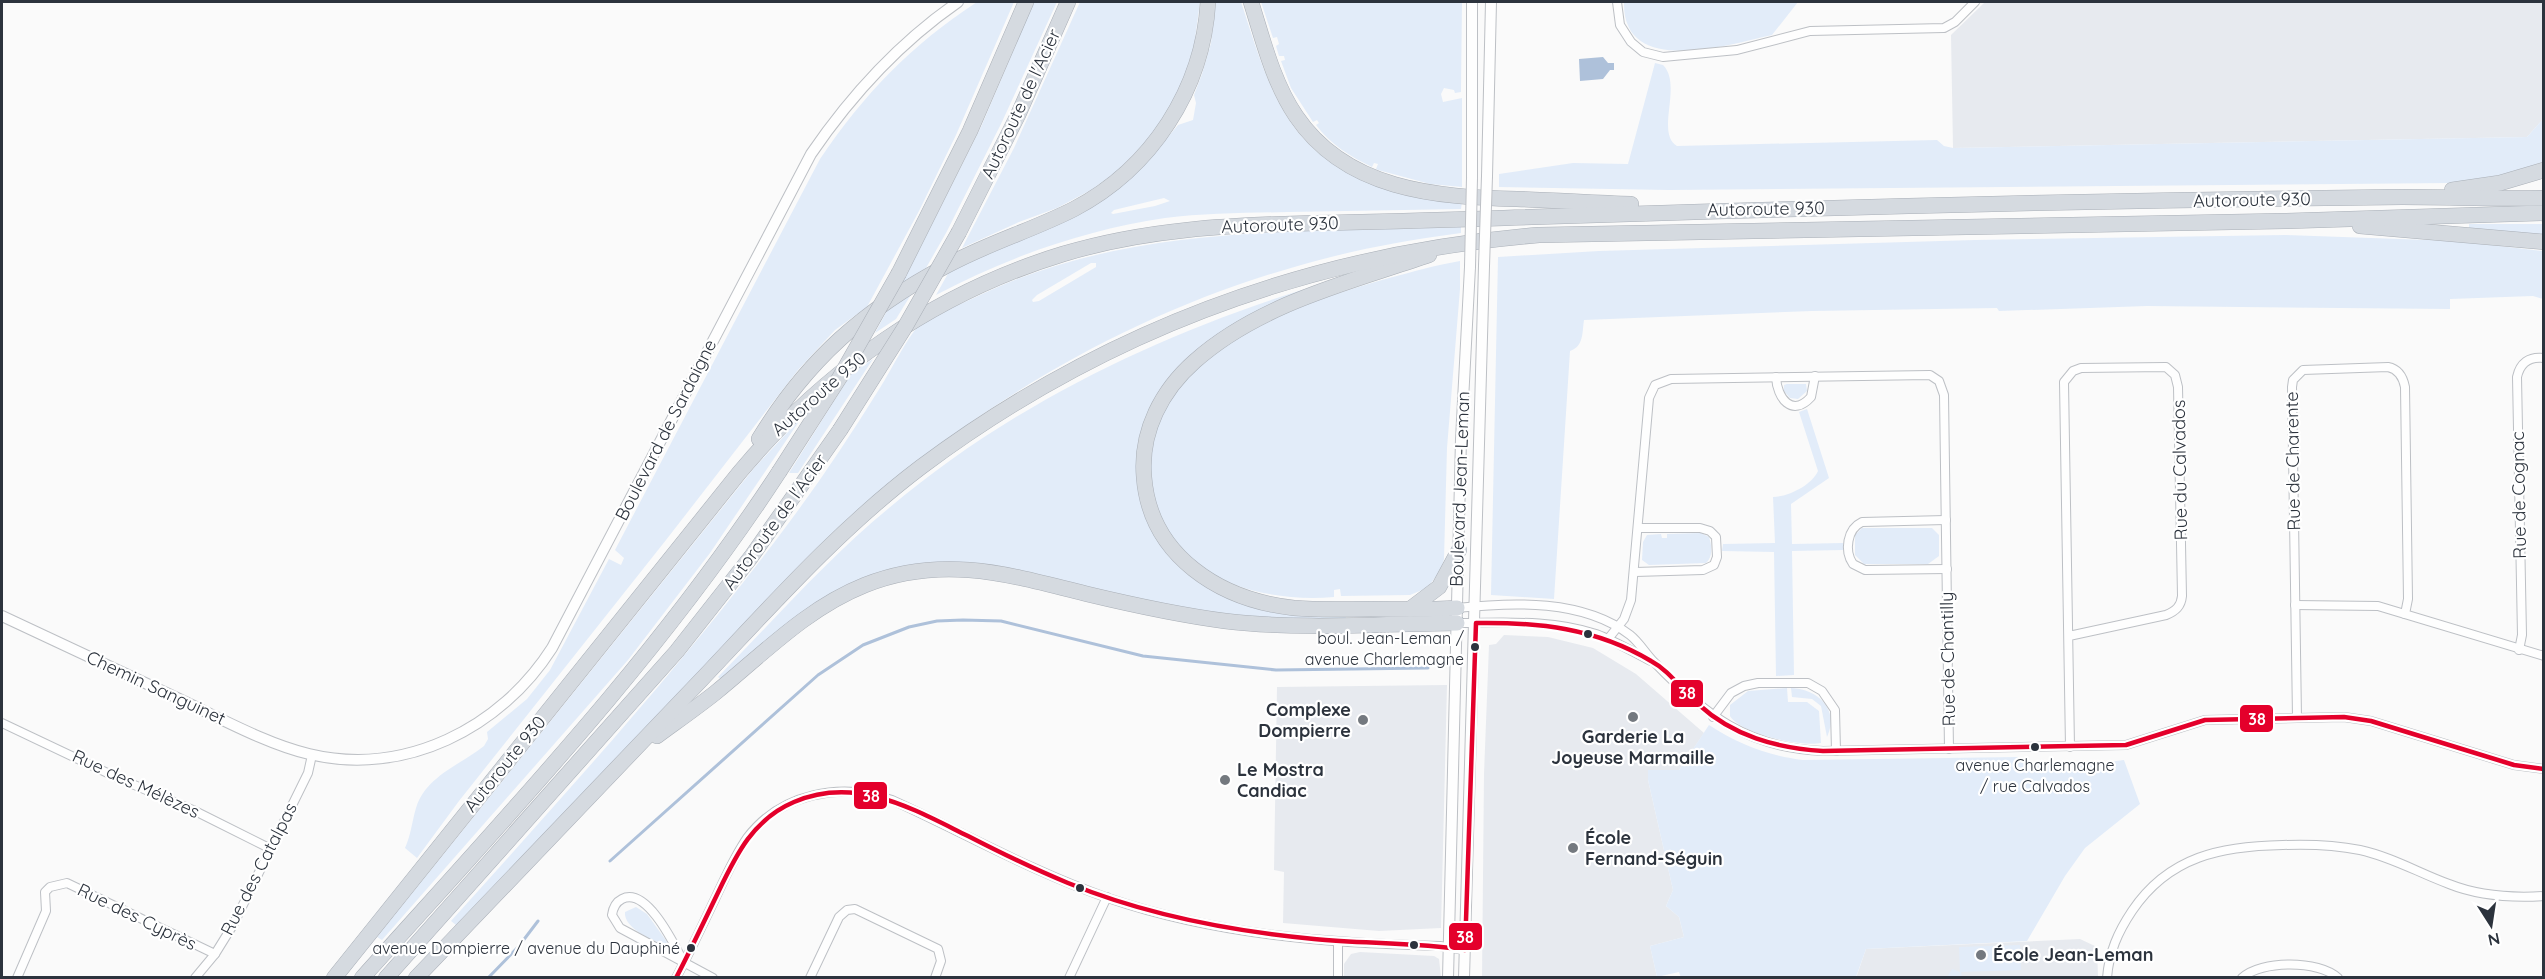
<svg xmlns="http://www.w3.org/2000/svg" width="2545" height="979" font-family="Quicksand,sans-serif">
	<style>
		.built { fill: #e7eaef }
		.green { fill: #e2ecf9; fill-rule: evenodd }
		.water { fill: #aec1da }
		.lines { fill: none; stroke-linecap: round; stroke-linejoin: round }
		.stream { stroke: #aec1da; stroke-width: 3 }
		.minor-casing { stroke: #bdc0c5; stroke-width: 10 }
		.tertiary-casing { stroke: #bdc0c5; stroke-width: 12 }
		.motorway-casing { stroke: #a9afb7; stroke-width: 16 }
		.minor { stroke: #fefefe; stroke-width: 8 }
		.tertiary { stroke: #fefefe; stroke-width: 10 }
		.motorway { stroke: #d5dae0; stroke-width: 15 }
		.tertiary-bridge-casing { stroke: #bdc0c5; stroke-width: 12; stroke-linecap: butt }
		.motorway-bridge-casing { stroke: #a9afb7; stroke-width: 16; stroke-linecap: butt }
		.tertiary-bridge { stroke: #fefefe; stroke-width: 10 }
		.motorway-bridge { stroke: #d5dae0; stroke-width: 15 }
		.bus-1-casing { stroke: #fff; stroke-width: 9 }
		.bus-1 { stroke: #e4002b; stroke-width: 4.5 }
		.bus-dot { fill: #2c333d; stroke: #fff; stroke-width: 2 }
		.poi-dot { fill: #74797f; stroke: #fff; stroke-width: 2 }
		.labels { text-anchor: middle; stroke-width: 4.5; stroke-linejoin: round; paint-order: stroke }
		.bus-label { font-size: 16px; fill: #2c333d; stroke: #fff; text-anchor: end }
		.street-label { font-size: 18px; fill: #2c333d; stroke: #fff }
		.poi-label { font-size: 18px; font-weight: bold; fill: #2c333d; stroke: #fff; text-anchor: start }
		.line-badge { stroke: #fff; stroke-width: 2 }
		.badge-label { font-size: 16px; text-anchor: middle; font-weight: bold; fill: #fff }
	</style>
	<rect width="100%" height="100%" fill="#fafafa"/>
	<g class="built">
		<polygon points="1985,2 2543,2 2543,119 2527,137 1953,148 1951,35"/>
		<polygon points="1504,635 1548,637 1593,648 1636,674 1704,733 1679,770 1648,771 1648,780 1673,890 1666,906 1679,917 1684,937 1650,946 1657,977 1482,978 1484,774 1489,645 1496,644"/>
		<polygon points="1447,685 1441,928 1379,931 1283,923 1284,872 1274,870 1277,687"/>
		<polygon points="2080,939 2097,947 2098,977 1856,978 1866,949"/>
		<polygon points="1360,952 1434,956 1439,959 1441,977 1344,977 1344,964 1351,954"/>
	</g>
	<g class="green">
		<path d="M977,2h37l-58,133 -37,76 -52,96 -32,23 -37,40 -132,170 -207,261 -42,57 -12,-10c6,-13 7,-27 11,-40 10,-32 44,-43 68,-62l4,-7 -1,-7 40,-33 23,-29 59,-111 12,6 3,-7 -9,-8 205,-391c44,-65 91,-114 157,-157z"/>
		<polygon points="1034,2 1057,2 1001,124 946,233 926,268 903,282 981,127"/>
		<polygon points="1080,2 1200,2 1194,46 1182,84 1154,134 1115,173 1091,190 1057,208 1019,222 962,248 1014,148"/>
		<path d="M1216,2h25c11,33 21,68 37,99 38,74 106,94 184,101l-1,7c-57,1 -115,2 -173,3 -41,1 -83,1 -123,6 -81,12 -157,39 -229,77l14,-25 129,-56 26,-15 37,-31 36,-43 15,-5 3,-17 -2,-8 8,-21 9,-31zM1164,198l6,3 -15,5 -42,8 -2,-1 3,-3z"/>
		<path d="M1261,2h201l-1,90 -6,1 -1,-3 -10,-2 -3,6 2,8 19,-4v89l-32,-3 -52,-14 -2,-1 2,-5 -4,-1 -2,4c-21,-10 -42,-23 -56,-42l3,-2 -2,-3 -4,2 -22,-34 -10,-27 4,-1 -1,-4h-5l-3,-10 3,-2 -2,-7 -4,1z"/>
		<path d="M1624,2h174l-26,33c-44,10 -150,43 -148,-33z"/>
		<path d="M1655,63l8,2c20,20 -8,68 14,81l260,-6 7,6 9,2 574,-11 16,-18v43l-36,12 -57,9 -781,7 -170,-3v-13l74,-11 55,1z"/>
		<polygon points="2469,224 2543,224 2543,237 2469,228"/>
		<path d="M1461,227v6c-44,6 -87,13 -130,24 -191,48 -353,144 -499,276l-376,392 -5,-4c116,-129 230,-254 334,-393 33,-44 64,-90 93,-137 10,-15 28,-51 38,-62 14,-14 46,-25 64,-34 152,-72 317,-62 481,-68zM1091,263h5v4l-57,34 -6,1 -1,-2 5,-5z"/>
		<path d="M2285,235l171,6 87,10v48l-10,-3 -83,3v10l-303,-3 -148,5 -2,-3 -185,3 -228,9c-2,13 0,26 -14,31l-16,248 -63,-4 7,-338 101,-6 376,-11z"/>
		<path d="M1460,261v28l-13,159 -3,111 -3,11 -14,18 -17,7 -69,1 -1,-7 -6,1v7c-86,7 -177,-27 -183,-124 -2,-22 5,-56 19,-74 52,-68 139,-99 219,-121 23,-6 47,-13 71,-17z"/>
		<path d="M1321,284l-154,98c-52,70 -35,170 48,209 11,5 27,5 40,8 30,5 60,10 90,15l1,5 -68,1 -99,-12 -179,-42 -48,-4h-21l-43,9 -166,109 -4,-3c56,-57 109,-118 171,-169 126,-106 276,-177 432,-224z"/>
		<polygon points="912,293 896,319 875,333 888,309"/>
		<polygon points="873,359 798,473 789,473 851,374"/>
		<polygon points="1787,384 1806,384 1807,391 1798,399 1790,398 1784,391 1784,385"/>
		<path d="M1807,409l22,69 -38,26 1,40 51,-1v7l-51,1 2,124 -18,1 -2,-124 -52,-1 1,-7 52,-1 -2,-46c15,0 39,-12 45,-26l-19,-59z"/>
		<polygon points="802,417 710,553 628,660 382,940 377,937 755,467"/>
		<polygon points="1862,528 1932,528 1939,535 1939,556 1928,564 1864,564 1855,555 1855,535"/>
		<path d="M1701,533l8,4c3,9 4,20 -3,26l-57,2 -7,-5 1,-18 4,-7 14,-1 1,4h5v-4z"/>
		<path d="M1787,688l1,14h19l12,9 2,32c-20,4 -80,-9 -91,-27v-11l18,-14z"/>
		<path d="M1791,688c27,1 49,22 36,49l-6,-31 -9,-7 -20,-2z"/>
		<path d="M1709,725c29,19 60,31 94,35l215,-3 2,5h89l15,-2 16,44 -55,44 -20,28 -38,65 -161,8 -10,28 -175,1 -2,-6 -22,5 -7,-31 34,-9 -5,-20 -13,-11 7,-16 -25,-110v-10h31z"/>
		<path d="M636,907l11,7 23,32c-13,-3 -47,-17 -45,-34z"/>
		<polygon points="2020,945 2021,970 1961,972 1962,977 1947,977 1952,969 1960,972 1959,947"/>
	</g>
	<polygon class="water" points="1603,57 1608,63 1614,63 1614,70 1610,70 1603,79 1580,81 1579,59"/>
	<g class="lines">
		<g class="stream">
			<polyline points="610,861 818,675 863,645 909,627 937,621 963,620 1001,621 1143,656 1276,670 1428,668"/>
			<polyline points="488,978 519,946 538,921"/>
		</g>
		<g class="minor-casing">
			<g id="minor">
				<polyline points="1617,2 1620,25 1631,42 1643,52 1663,57 1737,50 1810,31 1944,28 1955,22 1975,2"/>
				<path d="M1776,377c1,21 16,41 35,20l4,-21"/>
				<path d="M1946,520l-84,2c-15,7 -18,29 -9,42l12,6 82,-1"/>
				<polyline points="1635,572 1703,570 1714,565 1717,557 1716,537 1710,531 1700,528 1639,528"/>
				<polyline points="2295,605 2378,606 2544,656"/>
				<path d="M1457,608c56,-6 126,-9 173,27 9,7 16,19 24,27 51,53 93,86 169,89l303,-6 79,-25 139,-3 27,4 143,44 30,4"/>
				<path d="M1457,623c47,0 93,-4 139,11 19,7 37,18 55,27"/>
				<path d="M2069,636l97,-21c10,-4 15,-9 16,-19l-4,-209 -3,-12 -9,-8 -85,1 -8,3 -9,11 6,365"/>
				<polyline points="1608,639 1624,619 1631,600 1649,398 1655,385 1671,379 1930,375 1939,381 1944,395 1949,749"/>
				<path d="M2519,650l3,-15 -5,-258c3,-14 12,-21 27,-19"/>
				<polyline points="1713,717 1731,693 1744,686 1758,683 1808,683 1822,691 1835,710 1836,751"/>
				<path d="M2297,717l-5,-330 1,-7 10,-10 85,-3c10,2 15,10 17,20l3,212 -3,15"/>
				<polyline points="2,723 118,778 193,810 269,848"/>
				<path d="M684,963c-9,-17 -37,-77 -62,-64 -6,3 -9,9 -10,16l8,13 93,50"/>
				<polyline points="17,978 46,911 45,892 50,887 67,883 215,954"/>
				<polyline points="195,978 215,954 233,925 308,773 312,755"/>
				<path d="M676,978c14,-26 26,-52 39,-79 10,-21 19,-42 32,-61 34,-45 94,-56 145,-38 72,33 141,72 216,98 108,37 219,45 332,48l25,4"/>
				<polyline points="810,978 839,917 847,910 855,909 938,949 941,961 935,978"/>
				<polyline points="1069,978 1107,897"/>
				<polyline points="1338,978 1338,942"/>
				<path d="M2107,978c2,-26 11,-46 25,-67 37,-55 90,-65 151,-66 26,-1 52,0 77,5 32,7 59,23 89,34 30,12 63,14 95,12"/>
				<path d="M2242,978c19,-18 77,-18 96,0"/>
			</g>
		</g>
		<g class="tertiary-casing">
			<g id="tertiary">
				<polyline points="1487,176 1491,2"/>
				<polyline points="1472,178 1472,2"/>
				<path d="M2,616c57,27 115,54 173,81 41,19 91,47 134,57 96,23 192,-26 243,-106l259,-494c41,-60 88,-111 147,-152"/>
				<polyline points="1448,978 1461,439 1470,267"/>
				<polyline points="1464,978 1484,266"/>
			</g>
		</g>
		<g class="motorway-casing">
			<g id="motorway">
				<path d="M1251,2c12,38 22,80 45,114 50,74 139,81 221,83 38,1 76,4 114,5"/>
				<polyline points="2452,190 2500,183 2544,170"/>
				<polyline points="2360,226 2544,242"/>
				<polyline points="959,232 1018,115 1068,2"/>
				<path d="M1429,255c-79,27 -170,49 -234,106 -33,29 -55,70 -51,116 6,79 76,123 150,131 25,2 51,1 77,1 29,0 57,1 86,-1"/>
				<polyline points="899,273 970,131 1026,2"/>
				<path d="M759,439c48,-79 106,-130 187,-173 42,-23 87,-36 128,-57 78,-41 129,-120 134,-207"/>
				<polyline points="1410,609 1439,587 1459,550"/>
				<path d="M657,736c19,-14 39,-28 58,-43 48,-39 92,-85 150,-108 78,-31 146,-10 222,9 46,11 92,21 138,27 77,9 155,3 232,2"/>
				<path d="M334,978l405,-505c86,-103 196,-180 324,-219 83,-25 167,-29 253,-31 63,-1 126,-3 188,-5 299,-10 599,-18 898,-21 47,0 94,2 142,1"/>
				<path d="M362,978c146,-163 297,-322 417,-506"/>
				<polyline points="386,978 677,651 751,557 840,430"/>
				<path d="M416,978c95,-100 190,-199 285,-298 70,-74 138,-151 220,-213 183,-137 391,-213 618,-232l746,-14 259,-8"/>
			</g>
		</g>
		<use href="#minor" class="minor"/>
		<use href="#tertiary" class="tertiary"/>
		<use href="#motorway" class="motorway"/>
		<g class="tertiary-bridge-casing">
			<g id="tertiary-bridge">
				<polyline points="1484,266 1487,176"/>
				<polyline points="1470,267 1472,178"/>
			</g>
		</g>
		<g class="motorway-bridge-casing">
			<g id="motorway-bridge">
				<polyline points="840,430 905,327 959,232"/>
				<polyline points="779,472 840,377 899,273"/>
			</g>
		</g>
		<use href="#tertiary-bridge" class="tertiary-bridge"/>
		<use href="#motorway-bridge" class="motorway-bridge"/>
		<g class="bus-1-casing">
			<path id="bus-1" d="M676,978c13,-25 25,-50 37,-75 20,-41 36,-82 81,-101 62,-27 119,7 174,34 33,17 66,33 100,47 78,32 162,48 246,56 50,5 101,3 151,11l11,-327c62,-1 120,5 175,38 19,10 31,30 47,43 35,32 78,44 125,47l303,-6 79,-25 139,-3 27,4 143,44 30,4"/>
		</g>
		<use href="#bus-1" class="bus-1"/>
	</g>
	<g class="bus-dot">
		<circle cx="1588" cy="634" r="5"/>
		<circle cx="1475" cy="647" r="5"/>
		<circle cx="2035" cy="747" r="5"/>
		<circle cx="1080" cy="888" r="5"/>
		<circle cx="1414" cy="945" r="5"/>
		<circle cx="691" cy="948" r="5"/>
	</g>
	<g class="poi-dot">
		<circle cx="1633" cy="717" r="6"/>
		<circle cx="1363" cy="720" r="6"/>
		<circle cx="1225" cy="780" r="6"/>
		<circle cx="1573" cy="848" r="6"/>
		<circle cx="1981" cy="955" r="6"/>
	</g>
	<g class="labels">
		<g class="bus-label">
			<text x="1464" y="644">boul. Jean-Leman /<tspan x="1464" dy="21">avenue Charlemagne</tspan></text>
			<text x="2035" y="771" text-anchor="middle">avenue Charlemagne<tspan x="2035" dy="21">/ rue Calvados</tspan></text>
			<text x="680" y="954">avenue Dompierre / avenue du Dauphiné</text>
		</g>
		<g class="street-label">
			<text transform="translate(1021 104) rotate(-65)" y="6">Autoroute de l'Acier</text>
			<text transform="translate(2252 200) rotate(-1)" y="6">Autoroute 930</text>
			<text transform="translate(1766 209) rotate(-1)" y="6">Autoroute 930</text>
			<text transform="translate(1280 225) rotate(-2)" y="6">Autoroute 930</text>
			<text transform="translate(819 394) rotate(-41)" y="6">Autoroute 930</text>
			<text transform="translate(666 430) rotate(-63)" y="6">Boulevard de Sardaigne</text>
			<text transform="translate(2293 461) rotate(-91)" y="6">Rue de Charente</text>
			<text transform="translate(2180 470) rotate(-91)" y="6">Rue du Calvados</text>
			<text transform="translate(1460 489) rotate(-88)" y="6">Boulevard Jean-Leman</text>
			<text transform="translate(2519 495) rotate(-91)" y="6">Rue de Cognac</text>
			<text transform="translate(775 522) rotate(-54)" y="6">Autoroute de l'Acier</text>
			<text transform="translate(1948 659) rotate(-91)" y="6">Rue de Chantilly</text>
			<text transform="translate(156 688) rotate(25)" y="6">Chemin Sanguinet</text>
			<text transform="translate(505 764) rotate(-51)" y="6">Autoroute 930</text>
			<text transform="translate(136 784) rotate(25)" y="6">Rue des Mélèzes</text>
			<text transform="translate(259 869) rotate(-63)" y="6">Rue des Catalpas</text>
			<text transform="translate(137 917) rotate(26)" y="6">Rue des Cyprès</text>
		</g>
		<g class="poi-label">
			<text x="1351" y="716" text-anchor="end">Complexe<tspan x="1351" dy="21">Dompierre</tspan></text>
			<text x="1633" y="743" text-anchor="middle">Garderie La<tspan x="1633" dy="21">Joyeuse Marmaille</tspan></text>
			<text x="1237" y="776">Le Mostra<tspan x="1237" dy="21">Candiac</tspan></text>
			<text x="1585" y="844">École<tspan x="1585" dy="21">Fernand-Séguin</tspan></text>
			<text x="1993" y="961">École Jean-Leman</text>
		</g>
	</g>
	<g class="line-badge">
		<rect x="1670" y="679" width="34" height="29" rx="6" fill="#e4002b"/>
		<rect x="2239" y="704" width="35" height="29" rx="6" fill="#e4002b"/>
		<rect x="853" y="781" width="35" height="29" rx="6" fill="#e4002b"/>
		<rect x="1448" y="922" width="35" height="29" rx="6" fill="#e4002b"/>
	</g>
	<g class="badge-label">
		<text x="1687" y="699">38</text>
		<text x="2257" y="725">38</text>
		<text x="871" y="802">38</text>
		<text x="1465" y="943">38</text>
	</g>
	<rect width="2545" height="979" fill="none" stroke="#2c333d" stroke-width="6"/>
	<g transform="translate(2491 925) rotate(168)" stroke="#ffffff" stroke-width="4.5" paint-order="stroke">
	<path d="M0-4.5L10 22L0 15L-10 22Z" fill="#2c333d"/>
	<text y="-9" font-size="16" font-weight="bold" text-anchor="middle" fill="#2c333d">N</text>
	</g>
</svg>
